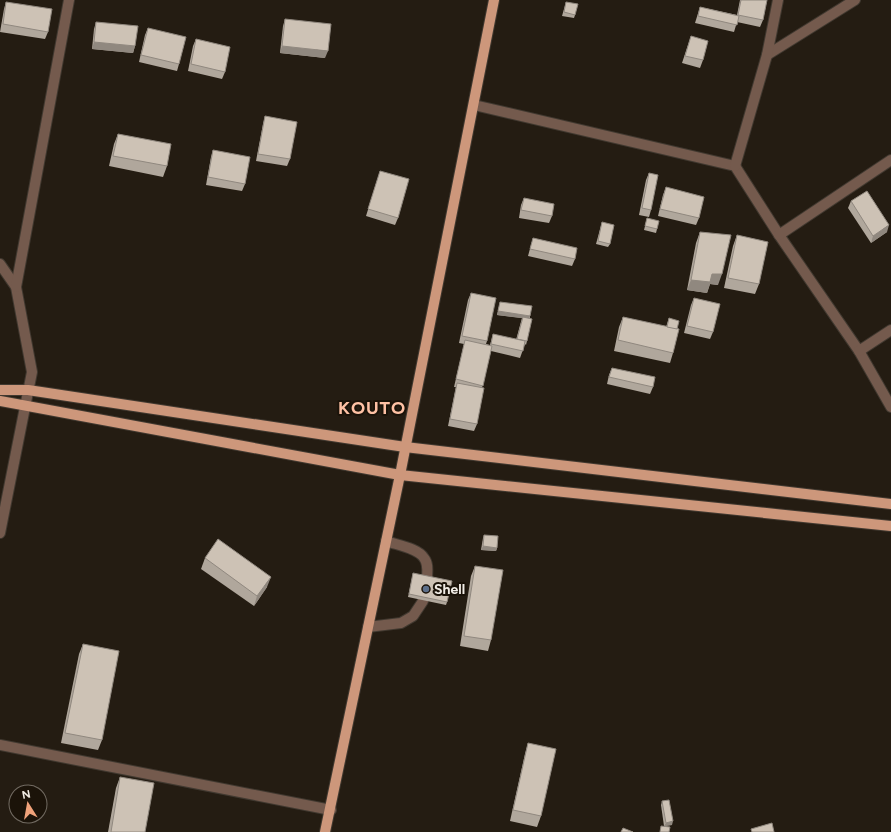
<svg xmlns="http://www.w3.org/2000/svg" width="891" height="832" font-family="Figtree,sans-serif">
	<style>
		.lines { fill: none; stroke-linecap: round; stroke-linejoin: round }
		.minor-casing { stroke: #413930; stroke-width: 12 }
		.major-casing { stroke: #413930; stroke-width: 12 }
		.minor { stroke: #745a4d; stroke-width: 10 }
		.major { stroke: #cd977b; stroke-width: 10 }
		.wall { fill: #b0a79c }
		.shaded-wall { fill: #90887f }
		.building { fill: #cdc2b5; stroke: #90887f }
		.service-dot { fill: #5c6f8a; stroke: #1b1309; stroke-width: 1.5 }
		.labels { text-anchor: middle; stroke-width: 4; stroke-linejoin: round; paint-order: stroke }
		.poi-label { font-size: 14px; font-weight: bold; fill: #f1ece5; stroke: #1b1309; text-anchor: start }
		.district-label { font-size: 18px; font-weight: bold; letter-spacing: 1px; fill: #fec1a4; stroke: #1b1309 }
	</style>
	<rect width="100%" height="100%" fill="#241c12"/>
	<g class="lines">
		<g class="minor-casing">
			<g id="minor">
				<polyline points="767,55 855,0"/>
				<polyline points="474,105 735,166 779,235 859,351 891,407"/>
				<polyline points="735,166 767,55 778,0"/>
				<polyline points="779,235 891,160"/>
				<polyline points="0,264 16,287 32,372 0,533"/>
				<polyline points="16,287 69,0"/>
				<polyline points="859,351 891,330"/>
				<path d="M386,541c11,4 32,7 38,17 5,6 3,15 3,22"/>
				<polyline points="368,627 401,623 413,616 423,601"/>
				<polyline points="0,745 331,810"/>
			</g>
		</g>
		<g class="major-casing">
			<g id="major">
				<polyline points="0,390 28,390 405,447 891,504"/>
				<polyline points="0,401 400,475 891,526"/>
				<polyline points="325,832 400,475 494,0"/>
			</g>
		</g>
		<use href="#minor" class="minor"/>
		<use href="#major" class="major"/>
	</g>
	<g class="wall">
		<polygon points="740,0 767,0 763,20 760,27 737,22 734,32 695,23 700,7 737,15"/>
		<polygon points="6,2 48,32 45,39 0,32 4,9"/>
		<polygon points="566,2 575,15 574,18 562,16"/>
		<polygon points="285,19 325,58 280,53 283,26"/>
		<polygon points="96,22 135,46 133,53 92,49 94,29"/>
		<polygon points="148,28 179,64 177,71 139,62 145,35"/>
		<polygon points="691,36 703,60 700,68 682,63"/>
		<polygon points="196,39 225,72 222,79 188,71 193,46"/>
		<polygon points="265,116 290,159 287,166 256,161 263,124"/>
		<polygon points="118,134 167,166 163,177 109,166 114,144"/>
		<polygon points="213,150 245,184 242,191 206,185 211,157"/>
		<polygon points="380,171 398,218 395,225 366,216"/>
		<polygon points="649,173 651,210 649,217 639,215 646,180"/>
		<polygon points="666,187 699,218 696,225 658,216 663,195"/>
		<polygon points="524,198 552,216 549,223 519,218 521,205"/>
		<polygon points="851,201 887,232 871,243 848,208"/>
		<polygon points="647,218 657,229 656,233 644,230"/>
		<polygon points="602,222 610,244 608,247 596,244"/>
		<polygon points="700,232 718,285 710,284 707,293 687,290 696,243"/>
		<polygon points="737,235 759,284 755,294 724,288 733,246"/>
		<polygon points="533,238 575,259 572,266 528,256 531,245"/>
		<polygon points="471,293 487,341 486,344 490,345 493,334 516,340 522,318 497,315 500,302 530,316 530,318 527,341 526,345 525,344 520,358 491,351 482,387 477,424 474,431 448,426 456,387 454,387 464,344 459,343 468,300"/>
		<polygon points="694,298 713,332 710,339 684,333 691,305"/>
		<polygon points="623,317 666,327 669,318 677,329 673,353 670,363 614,351 619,327"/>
		<polygon points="612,368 653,387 650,394 607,384 609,375"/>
		<polygon points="484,535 497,548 496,551 481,550 483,538"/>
		<polygon points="205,558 267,587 254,606 201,569"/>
		<polygon points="475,566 491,640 488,651 460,646 471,576"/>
		<polygon points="413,573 447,602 446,605 408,597"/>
		<polygon points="83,644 102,740 98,750 61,743 79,654"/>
		<polygon points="528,743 541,816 537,827 510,821 525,754"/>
		<polygon points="120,777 145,832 108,832 116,788"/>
		<polygon points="662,801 672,825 664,826 661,805"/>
	</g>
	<g class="shaded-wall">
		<polygon points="94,42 135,46 133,53 92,49"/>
		<polygon points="282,46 328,51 325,58 280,53"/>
		<polygon points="889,225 887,232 871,243 873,236"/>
		<polygon points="712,274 722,274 718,285 710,284 707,293 687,290 691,280"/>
		<polygon points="498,311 530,316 529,319 497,315"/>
		<polygon points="483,546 497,548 496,551 481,550"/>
		<polygon points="271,577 267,587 254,606 257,596"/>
		<polygon points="673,821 672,825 664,826 666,823"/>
	</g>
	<g class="building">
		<polygon points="741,0 767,0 763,20 738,15"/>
		<polygon points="6,2 52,9 48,32 3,24"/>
		<polygon points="566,2 578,4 575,15 564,12"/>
		<polygon points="700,7 739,16 737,25 698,16"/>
		<polygon points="285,19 331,24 328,51 282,46"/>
		<polygon points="96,22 138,26 135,46 94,42"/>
		<polygon points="148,28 186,37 179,64 141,55"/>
		<polygon points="691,36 708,41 703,60 685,56"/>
		<polygon points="196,39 230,47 225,72 191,64"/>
		<polygon points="265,116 297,122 290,159 258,154"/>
		<polygon points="118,134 171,144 167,166 113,156"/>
		<polygon points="213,150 250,157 245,184 208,177"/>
		<polygon points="380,171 409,179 398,218 368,209"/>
		<polygon points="649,173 658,175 651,210 642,208"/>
		<polygon points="666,187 704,197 699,218 660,209"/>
		<polygon points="867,191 889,225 873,236 851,201"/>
		<polygon points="524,198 554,204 552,216 521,210"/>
		<polygon points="647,218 659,221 657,229 645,226"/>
		<polygon points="602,222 614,225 610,244 598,241"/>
		<polygon points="700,232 731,235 722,274 712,274 710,282 691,280"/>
		<polygon points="737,235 768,242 759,284 728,278"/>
		<polygon points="533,238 577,248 575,259 530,249"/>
		<polygon points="471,293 496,298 487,341 462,336"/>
		<polygon points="694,298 720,304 713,332 687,326"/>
		<polygon points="500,302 532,306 530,316 498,311"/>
		<polygon points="523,317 532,319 527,341 517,339"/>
		<polygon points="623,317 679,329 673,353 618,340"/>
		<polygon points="669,318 679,321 677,329 667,327"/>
		<polygon points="493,334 525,341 523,351 491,344"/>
		<polygon points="465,340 492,346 483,386 456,379"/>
		<polygon points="612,368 655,377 653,387 609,377"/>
		<polygon points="457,383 484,388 477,424 450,419"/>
		<polygon points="484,535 498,536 497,548 483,546"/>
		<polygon points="218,539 271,577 257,596 205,558"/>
		<polygon points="475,566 503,570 491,640 464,636"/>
		<polygon points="413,573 452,581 447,602 409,594"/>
		<polygon points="83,644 119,651 102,740 65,733"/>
		<polygon points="528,743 556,749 541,816 513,810"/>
		<polygon points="120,777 154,783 145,832 111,832"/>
		<polygon points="669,800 673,821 666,823 662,801"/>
		<polygon points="772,823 774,832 752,832 751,829"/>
		<polygon points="661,826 670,827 669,832 660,832"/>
		<polygon points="623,828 633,832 621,832"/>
	</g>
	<circle class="service-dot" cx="426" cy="589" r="4"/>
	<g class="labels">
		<g class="poi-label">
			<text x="434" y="594">Shell</text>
		</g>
		<g class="district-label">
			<text x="372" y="414">KOUTO</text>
		</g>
	</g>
	<g transform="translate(28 804) rotate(349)"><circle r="19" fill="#1b1309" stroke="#716a61"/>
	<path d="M0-3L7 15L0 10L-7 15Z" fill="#f0a27a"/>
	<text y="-6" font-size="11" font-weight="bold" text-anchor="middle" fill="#f1ece5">N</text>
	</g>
</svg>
